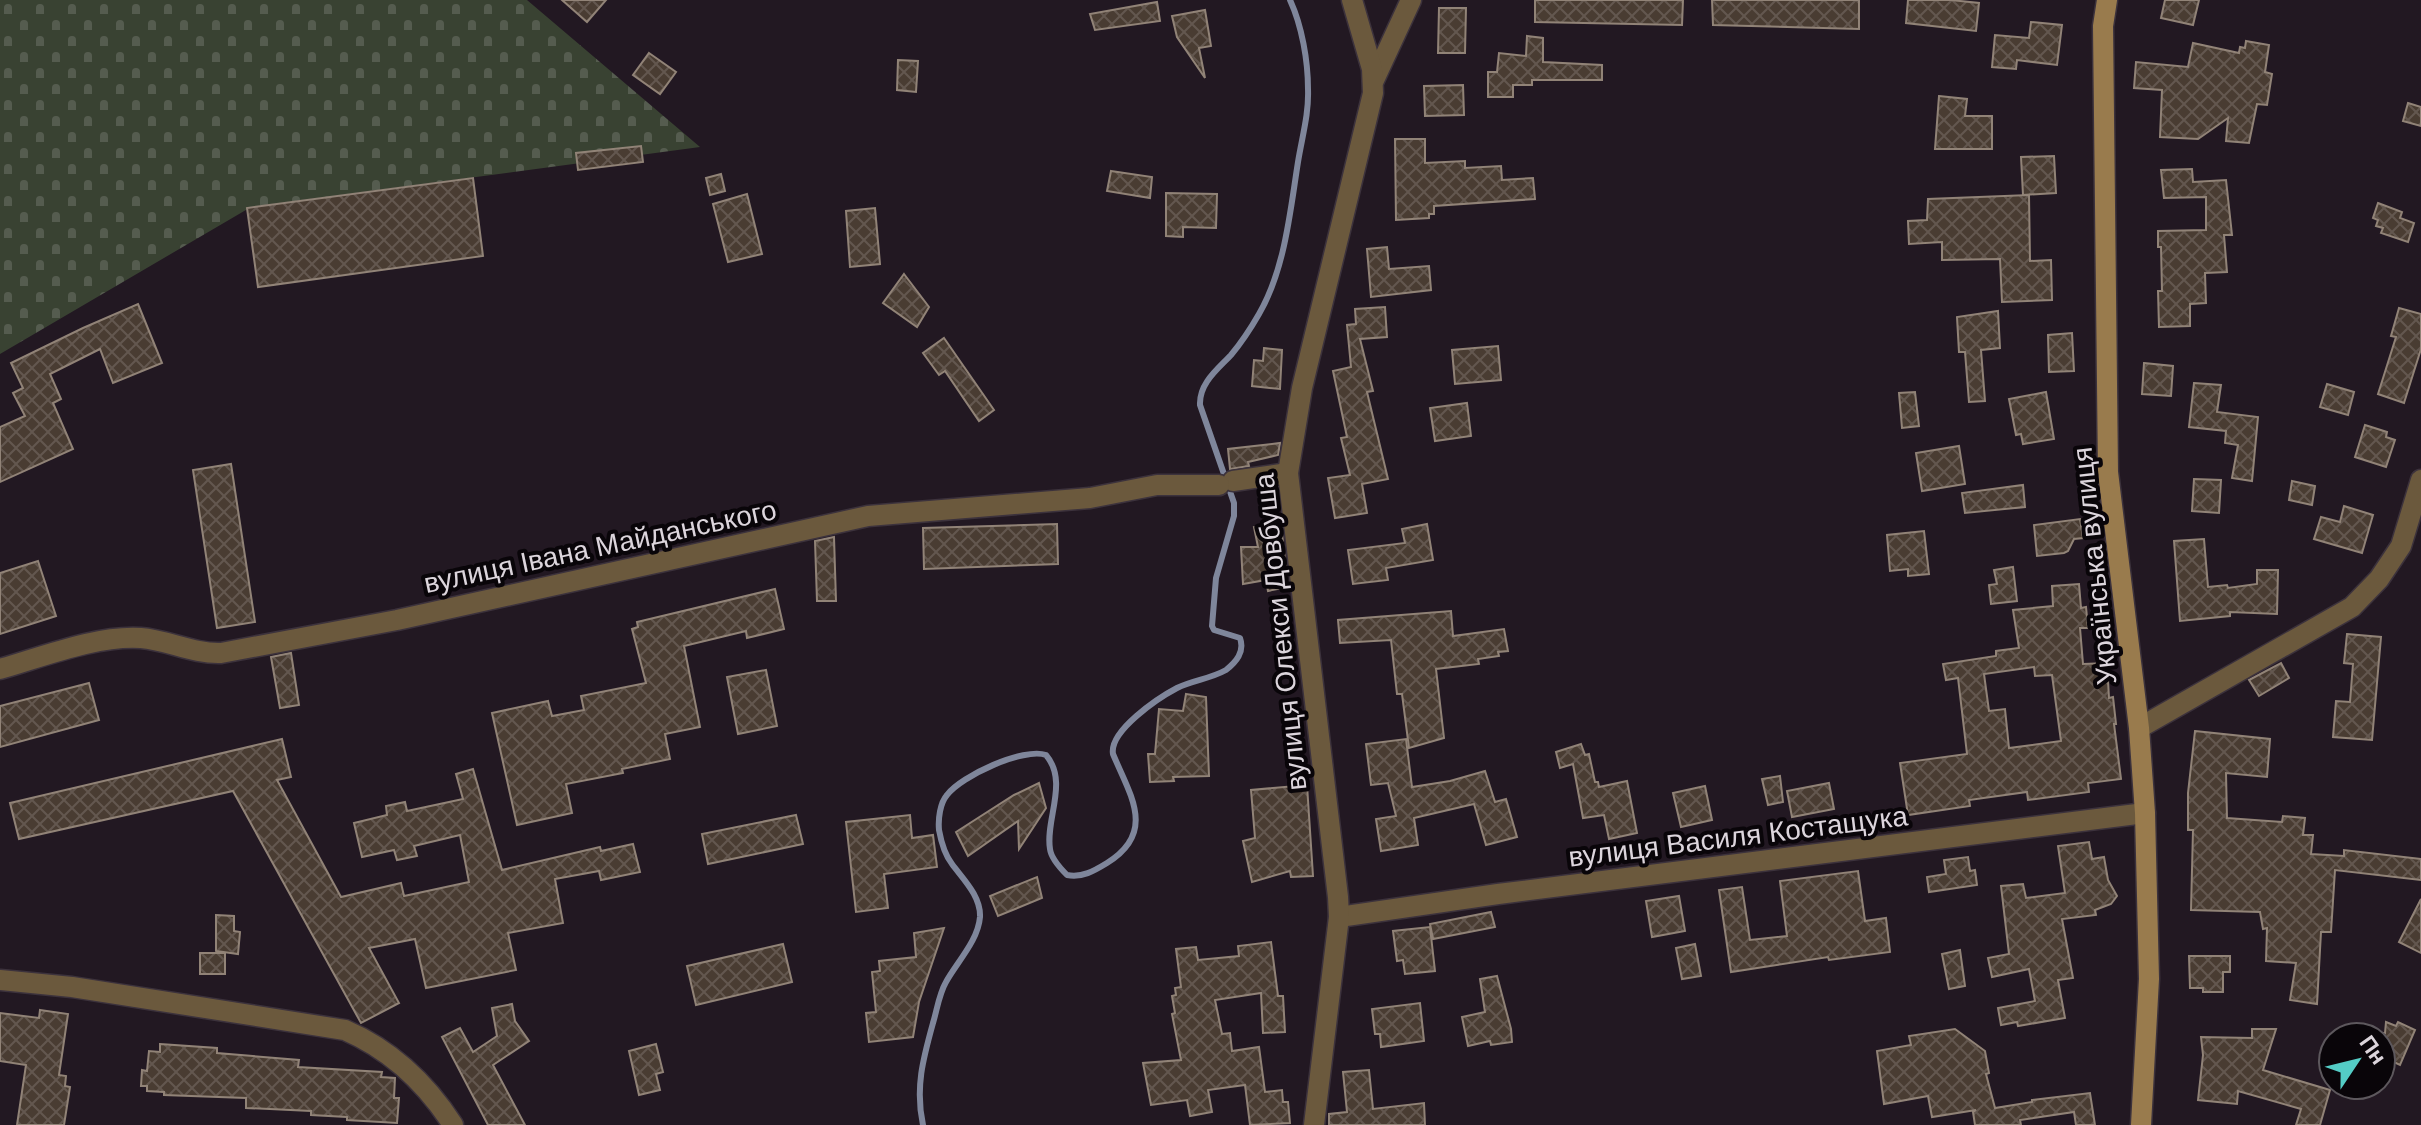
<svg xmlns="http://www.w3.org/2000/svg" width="2421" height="1125" font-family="Arial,sans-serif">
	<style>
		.cemetery { fill: url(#cemetery-stones) }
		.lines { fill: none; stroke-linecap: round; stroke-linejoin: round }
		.stream { stroke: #7f869b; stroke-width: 6 }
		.building { fill: url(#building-cross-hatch); stroke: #918377; stroke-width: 2; fill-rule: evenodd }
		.street-casing { stroke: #3c323c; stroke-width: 23 }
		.secondary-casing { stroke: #3c323c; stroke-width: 23 }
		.street { stroke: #6b593d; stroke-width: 20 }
		.secondary { stroke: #997b4d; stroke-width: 20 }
		.labels { text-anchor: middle; stroke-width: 8; stroke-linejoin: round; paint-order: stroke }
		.street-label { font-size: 28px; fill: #dcd5dc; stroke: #090509 }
	</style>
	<defs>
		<pattern id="cemetery-stones" width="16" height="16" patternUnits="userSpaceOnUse" patternTransform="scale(2)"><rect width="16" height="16" fill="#394232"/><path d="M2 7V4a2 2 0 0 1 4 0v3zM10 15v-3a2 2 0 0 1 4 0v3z" fill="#555c4f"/></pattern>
		<pattern id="building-cross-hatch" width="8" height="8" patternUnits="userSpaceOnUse" patternTransform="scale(2)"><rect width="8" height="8" fill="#493c32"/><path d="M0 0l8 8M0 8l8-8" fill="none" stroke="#63574f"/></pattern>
	</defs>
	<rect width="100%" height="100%" fill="#221822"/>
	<polygon class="cemetery" points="0,0 527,0 700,147 251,207 0,354"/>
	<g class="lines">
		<path class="stream" d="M923,1125c-8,-37 0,-66 10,-102 4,-13 6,-29 13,-41 11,-20 32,-41 34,-65 1,-21 -17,-38 -28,-53 -7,-9 -11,-23 -13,-34 -1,-11 1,-27 8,-35 14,-19 77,-48 99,-40 23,27 -1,65 4,94 1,9 11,20 17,26 15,3 27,-4 40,-12 50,-31 23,-68 6,-109 -4,-23 45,-56 64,-66 16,-8 33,-9 49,-18 10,-8 19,-18 14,-32l-26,-8 -2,-4 4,-48 18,-62v-13l-34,-98c-1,-22 18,-36 31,-50 10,-12 20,-27 28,-41 26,-45 31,-102 39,-152 4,-25 11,-48 10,-73 0,-28 -6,-63 -18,-89"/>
	</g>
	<g class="building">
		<polygon points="562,0 606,0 587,22"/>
		<polygon points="1535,0 1683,0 1682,25 1535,22"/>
		<polygon points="1712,0 1859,0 1859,29 1713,25"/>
		<polygon points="1908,0 1951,0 1979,3 1976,31 1906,23"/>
		<polygon points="2165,0 2199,0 2193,25 2161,18"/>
		<polygon points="1157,2 1160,21 1095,30 1090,14"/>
		<polygon points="1439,8 1466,8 1465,53 1438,53"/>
		<polygon points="1205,10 1211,46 1199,48 1205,78 1177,37 1172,16"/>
		<polygon points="2031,22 2062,25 2057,65 2017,60 2016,69 1992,67 1995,35 2029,38"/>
		<polygon points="1527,36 1543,38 1543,62 1602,65 1602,80 1532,80 1532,85 1513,85 1513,97 1488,97 1488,72 1497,72 1499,53 1526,56"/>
		<polygon points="2246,41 2269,45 2265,72 2272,74 2267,105 2257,104 2249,143 2226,141 2228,118 2198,139 2160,137 2162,90 2134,88 2136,62 2188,67 2193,43 2239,53 2240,47 2245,48"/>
		<polygon points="649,53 676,72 660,94 633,75"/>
		<polygon points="898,60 918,61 916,92 897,90"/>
		<polygon points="1463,85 1464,115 1425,116 1424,86"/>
		<polygon points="1939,96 1967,99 1965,116 1992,116 1992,149 1935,149"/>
		<polygon points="2408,103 2421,107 2421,126 2403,121"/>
		<polygon points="1395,139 1425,139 1425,163 1465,161 1465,168 1501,166 1502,180 1533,178 1535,199 1434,206 1434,214 1429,214 1429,218 1396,220"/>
		<polygon points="641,146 643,162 578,170 576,153"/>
		<polygon points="2054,156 2056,193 2023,195 2021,157"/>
		<polygon points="2192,169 2193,182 2226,180 2232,235 2224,235 2227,272 2205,273 2206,303 2190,304 2190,326 2159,327 2158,291 2162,291 2161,247 2158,247 2158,231 2206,230 2206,197 2164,198 2161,170"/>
		<polygon points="1111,171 1152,177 1150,198 1107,191"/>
		<polygon points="721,174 725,191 710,195 706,178"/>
		<polygon points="473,178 483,256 258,287 247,208"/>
		<polygon points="1166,193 1217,194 1216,228 1183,227 1183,237 1166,236"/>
		<polygon points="747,194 762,254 728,262 713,204"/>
		<polygon points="2029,195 2030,261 2051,260 2052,300 2002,302 2000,259 1942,260 1942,242 1909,244 1908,221 1927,220 1928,199"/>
		<polygon points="2378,203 2402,212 2400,218 2414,223 2408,242 2381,233 2383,228 2376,226 2378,220 2373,218"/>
		<polygon points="875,208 880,264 850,267 846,211"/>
		<polygon points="1387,247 1389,269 1429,266 1431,290 1371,297 1367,249"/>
		<polygon points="904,274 929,307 917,327 883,303"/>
		<polygon points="138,304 162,363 113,383 100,349 50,374 61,399 53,403 73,449 0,482 0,427 25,416 13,393 23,388 11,363 83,328"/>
		<polygon points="1385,307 1387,337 1360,339 1373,391 1367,392 1388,479 1362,484 1367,513 1335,518 1328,478 1350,475 1341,438 1347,437 1333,371 1351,367 1347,325 1356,324 1355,309"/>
		<polygon points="2399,308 2421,314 2421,349 2404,403 2378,394 2396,337 2391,336"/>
		<polygon points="1998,311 2000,348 1981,350 1985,401 1969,402 1965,352 1959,352 1957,317"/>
		<polygon points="2072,333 2074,371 2049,372 2048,335"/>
		<polygon points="944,338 994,410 979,421 945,371 939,375 923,353"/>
		<polygon points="1498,346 1501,380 1455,384 1452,350"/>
		<polygon points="1264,348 1282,350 1280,389 1252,386 1254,360 1263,361"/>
		<polygon points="2144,363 2173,366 2171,396 2142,394"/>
		<polygon points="2194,383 2221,385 2217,412 2258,417 2252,481 2232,478 2238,445 2225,443 2226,431 2189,427"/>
		<polygon points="2327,384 2354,392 2348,415 2320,407"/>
		<polygon points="1915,392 1919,426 1902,428 1899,393"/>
		<polygon points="2046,392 2054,439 2023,444 2021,434 2016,435 2009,399"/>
		<polygon points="1467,403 1471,436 1435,441 1430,408"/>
		<polygon points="2365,425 2387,432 2386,437 2395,440 2386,467 2355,457"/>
		<polygon points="1280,443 1278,455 1248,462 1249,466 1230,469 1228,449"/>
		<polygon points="1959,446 1965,484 1922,491 1916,453"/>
		<polygon points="231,464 255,622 217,628 193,470"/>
		<polygon points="2194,479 2221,480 2219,513 2192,511"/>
		<polygon points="2292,481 2315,486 2312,505 2289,500"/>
		<polygon points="2023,485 2025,507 1965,513 1962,493"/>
		<polygon points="2344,506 2373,515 2362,553 2314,539 2321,517 2340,522"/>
		<polygon points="2080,519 2083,538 2074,539 2068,551 2064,553 2037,556 2034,525"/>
		<polygon points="1057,524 1058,564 924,569 923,528"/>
		<polygon points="1281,524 1288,587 1268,591 1266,580 1243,584 1241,547 1258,547 1254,527"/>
		<polygon points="1427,524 1433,560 1386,568 1388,580 1353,584 1348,550 1405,543 1402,529"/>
		<polygon points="1924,531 1929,574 1908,576 1908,569 1890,571 1887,535"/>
		<polygon points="834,537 836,601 817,601 815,541"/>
		<polygon points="2204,539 2208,587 2227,585 2228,588 2257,584 2257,570 2278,570 2277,614 2230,612 2230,616 2180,621 2174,541"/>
		<polygon points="38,561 56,616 0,634 0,573"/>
		<polygon points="2013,567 2017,601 1991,604 1989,585 1997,584 1994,570"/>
		<path d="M2079,584l2,24 5,-1 2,21h-8l3,36 24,-1 2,35 4,-1 3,27h-2l7,55 -33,4 1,9 -61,8 -1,-8 -58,8 1,6 -62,9 -8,-52 67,-9 -9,-76 -12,2 -3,-16 53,-8v-5l23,-3 -6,-38 40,-4 -1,-20zM2034,667l1,9 17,-1 9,66 -52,7 -4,-39 -16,2 -5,-37z"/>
		<polygon points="775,589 784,629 747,638 746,631 684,646 700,727 665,734 670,759 622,769 623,773 566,784 572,813 517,825 492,713 548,701 552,716 584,710 581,696 646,683 632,629 638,627 637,622"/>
		<polygon points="1451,611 1453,636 1504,629 1508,651 1498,652 1499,656 1478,659 1479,664 1436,669 1444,738 1409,748 1402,694 1397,694 1391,640 1340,643 1338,620"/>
		<polygon points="2347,634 2381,637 2372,740 2333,737 2336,701 2350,702 2353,664 2344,663"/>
		<polygon points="291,653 299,705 280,708 271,657"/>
		<polygon points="2281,663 2289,678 2259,696 2249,680"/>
		<polygon points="766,670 777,726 738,734 727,677"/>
		<polygon points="89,683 99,720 0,747 0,706"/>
		<polygon points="1186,694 1206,697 1209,776 1173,777 1174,781 1150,782 1148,754 1155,754 1159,709 1183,711"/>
		<polygon points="2195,731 2270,739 2267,777 2226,773 2227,818 2282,822 2283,816 2305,818 2303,835 2313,835 2311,854 2344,856 2344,850 2421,859 2421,880 2335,870 2331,932 2321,932 2317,1004 2290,1000 2296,963 2266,961 2267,928 2263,929 2260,912 2191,910 2193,830 2188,830 2188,793"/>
		<polygon points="282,739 291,777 277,780 341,897 401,883 404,896 469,882 460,835 414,846 417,856 397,860 394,850 362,857 354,823 387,815 386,806 405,802 407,811 463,799 456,774 473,769 502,870 600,847 601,851 633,844 640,872 601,880 599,871 555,879 563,923 508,933 516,970 426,988 415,939 369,948 399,1003 361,1023 233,791 19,839 10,803"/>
		<polygon points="1406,739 1412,787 1450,781 1485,771 1495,802 1506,799 1517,837 1486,845 1474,804 1414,818 1418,845 1381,851 1376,819 1396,816 1388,783 1371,785 1366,744"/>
		<polygon points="1581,744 1585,755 1589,754 1595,782 1598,782 1599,787 1627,781 1637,833 1609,839 1604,815 1583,818 1573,764 1560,768 1556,752"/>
		<polygon points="1780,776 1783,802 1768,805 1762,779"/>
		<polygon points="1039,783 1046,808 1019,849 1018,821 968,856 956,832 1014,795"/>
		<polygon points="1829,783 1834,809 1792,817 1787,791"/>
		<polygon points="1307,785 1313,876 1291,877 1290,871 1252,882 1243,841 1255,838 1251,790"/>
		<polygon points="1705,786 1712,820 1681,827 1673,793"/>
		<polygon points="796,815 803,844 708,864 702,834"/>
		<polygon points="910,815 912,838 933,835 937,867 884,874 888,908 856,912 846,822"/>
		<polygon points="2089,842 2092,859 2104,857 2108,880 2117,896 2111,904 2095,910 2096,915 2062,919 2073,978 2058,980 2065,1018 2018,1026 2017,1022 2001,1025 1998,1008 2035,1001 2029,969 1992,977 1988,958 2009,954 2001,886 2023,884 2026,898 2065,893 2058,846"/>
		<polygon points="1968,857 1970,871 1975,870 1977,885 1929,892 1927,877 1946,874 1944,860"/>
		<polygon points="1858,871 1865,921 1886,918 1890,952 1829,960 1828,957 1731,972 1719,890 1742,887 1750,940 1787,936 1780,881"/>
		<polygon points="1037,877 1042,898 998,916 990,896"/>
		<polygon points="1679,896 1685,931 1652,937 1646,901"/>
		<polygon points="2421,899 2421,953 2399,942"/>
		<polygon points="1491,912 1495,927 1433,939 1430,924"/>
		<polygon points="216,915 234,916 234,931 240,932 238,954 216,951"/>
		<polygon points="1430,927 1435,971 1405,974 1403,960 1397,961 1393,931"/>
		<polygon points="944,928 919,1002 913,1037 869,1042 866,1013 876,1012 872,972 880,971 879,961 916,957 914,933"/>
		<polygon points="1271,942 1278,996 1283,996 1285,1032 1263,1033 1261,993 1215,1000 1222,1034 1230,1033 1232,1051 1259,1047 1265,1092 1282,1090 1283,1102 1288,1102 1290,1123 1250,1125 1245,1085 1208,1090 1212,1112 1190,1116 1187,1100 1151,1105 1143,1063 1181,1060 1172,1014 1175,1013 1172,996 1176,995 1175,988 1181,987 1176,949 1196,947 1198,960 1239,956 1238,946"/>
		<polygon points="783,944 792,982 696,1005 687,966"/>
		<polygon points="1695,944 1701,976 1682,979 1676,948"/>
		<polygon points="1960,950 1965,986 1949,989 1942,954"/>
		<rect x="200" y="953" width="25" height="21"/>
		<polygon points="2189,956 2230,956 2230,972 2223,972 2223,992 2203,992 2203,988 2190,988"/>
		<polygon points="1497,976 1511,1029 1512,1042 1491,1045 1490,1041 1468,1046 1462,1017 1485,1012 1480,979"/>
		<polygon points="1420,1003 1424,1041 1381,1047 1380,1034 1375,1034 1372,1009"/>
		<polygon points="512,1004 515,1021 529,1041 493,1065 525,1125 488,1125 442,1037 460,1028 473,1052 497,1036 492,1008"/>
		<polygon points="40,1010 68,1014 59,1075 66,1076 65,1086 70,1087 64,1125 17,1125 26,1065 0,1061 0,1013 39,1018"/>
		<polygon points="2386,1022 2396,1026 2398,1022 2415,1030 2400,1065 2381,1056 2381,1033 2385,1033"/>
		<polygon points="1955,1029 1985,1051 1989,1073 1986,1074 1995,1108 2032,1102 2032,1100 2090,1093 2095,1125 2076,1125 2074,1112 2020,1120 2021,1125 1975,1125 1973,1112 1976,1110 1932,1117 1928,1096 1884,1104 1877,1051 1911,1045 1909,1036"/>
		<polygon points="2252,1029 2276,1029 2263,1070 2330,1090 2320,1125 2296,1125 2301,1109 2238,1091 2237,1104 2198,1100 2203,1055 2201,1037 2252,1038"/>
		<polygon points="160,1044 217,1048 217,1053 299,1060 298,1067 382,1072 381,1077 395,1078 394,1098 399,1098 397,1123 347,1120 347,1117 311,1115 311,1111 246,1108 246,1098 164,1095 164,1092 147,1091 147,1086 141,1086 142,1070 147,1071 149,1051 160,1052"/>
		<polygon points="656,1044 663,1072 656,1074 660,1090 639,1095 629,1051"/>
		<polygon points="1369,1070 1373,1109 1424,1103 1425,1125 1329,1125 1329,1114 1347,1112 1343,1072"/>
	</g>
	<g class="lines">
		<g class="street-casing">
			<g id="street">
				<polyline points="1374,80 1411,0"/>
				<polyline points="1233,481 1288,473"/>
				<path d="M0,669c42,-12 97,-34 141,-31 27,2 52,16 80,15l176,-33 471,-104 222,-18 67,-13h62"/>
				<polyline points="2139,728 2352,607 2379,579 2401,546 2421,480"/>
				<polyline points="1339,917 1498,894 2145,813"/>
				<path d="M0,980l72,7 273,43c46,20 81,53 108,95"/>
				<polyline points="1314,1125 1339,917 1338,897 1288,473 1302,388 1373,93 1372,69 1352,0"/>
			</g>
		</g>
		<g class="secondary-casing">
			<polyline id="secondary" points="2107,0 2103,26 2108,472 2139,728 2145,813 2149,979 2141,1125"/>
		</g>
		<use href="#street" class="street"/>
		<use href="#secondary" class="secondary"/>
	</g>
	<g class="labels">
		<g class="street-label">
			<text transform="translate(600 546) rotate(-12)" y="10">вулиця Івана Майданського</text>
			<text transform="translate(2094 566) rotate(-96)" y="10">Українська вулиця</text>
			<text transform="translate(1280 632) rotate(-96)" y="10">вулиця Олекси Довбуша</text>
			<text transform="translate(1738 836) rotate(-7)" y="10">вулиця Василя Костащука</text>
		</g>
	</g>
	<g transform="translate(2357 1061) rotate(55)"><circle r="38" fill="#090509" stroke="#5d585d" stroke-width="2"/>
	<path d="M0-6L14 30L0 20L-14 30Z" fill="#54cdc6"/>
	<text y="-12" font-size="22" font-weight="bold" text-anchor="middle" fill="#dcd5dc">Пн</text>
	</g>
</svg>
